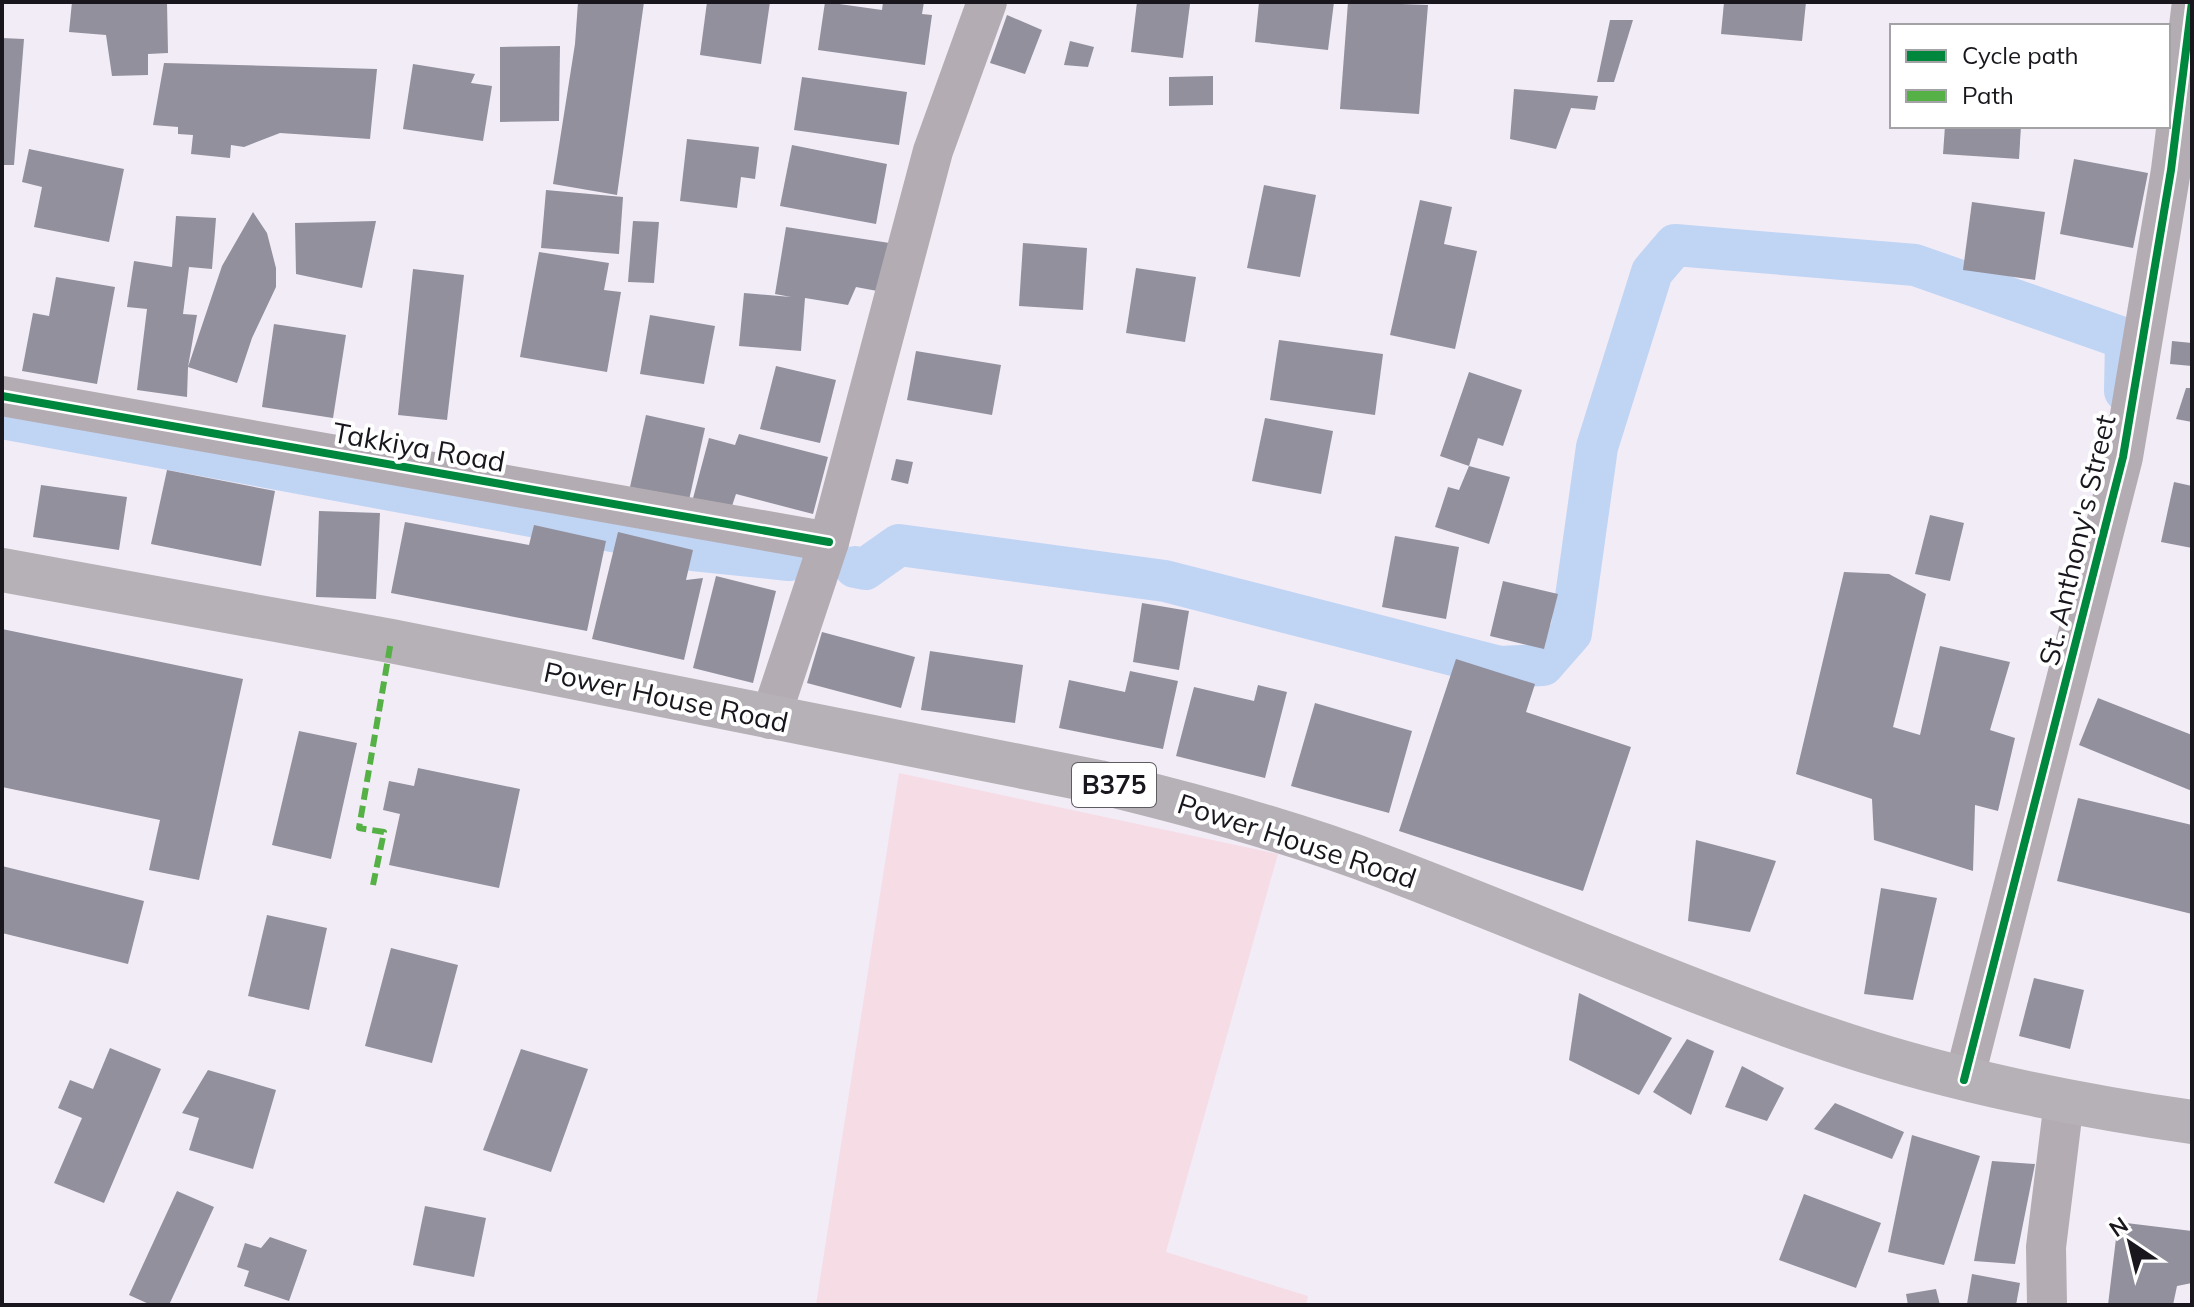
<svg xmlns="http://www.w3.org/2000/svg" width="2194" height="1307" font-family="Mulish,sans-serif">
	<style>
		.green { fill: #f6dce5 }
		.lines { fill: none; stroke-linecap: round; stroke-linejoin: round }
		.canal { stroke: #c0d4f4; stroke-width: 42 }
		.building { fill: #92909c }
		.minor { stroke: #b3acb3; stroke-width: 40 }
		.primary { stroke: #b6b0b7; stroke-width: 44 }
		.quiet { stroke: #55b145; stroke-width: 6; stroke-dasharray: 12 6; stroke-linecap: butt }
		.cycleway-casing { stroke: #fff; stroke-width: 13 }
		.cycleway { stroke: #00873e; stroke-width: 8 }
		.labels { text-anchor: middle; stroke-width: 8; stroke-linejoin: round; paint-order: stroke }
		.shield { fill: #fff; stroke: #5f5c61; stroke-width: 2 }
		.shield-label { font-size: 26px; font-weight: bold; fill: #1a161d }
		.street-label { font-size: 28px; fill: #1a161d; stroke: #fff }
	</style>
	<rect width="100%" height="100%" fill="#f2ecf7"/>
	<polygon class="green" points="899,773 1278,854 1166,1252 1308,1296 1306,1305 816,1305"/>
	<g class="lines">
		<g class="canal">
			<polyline points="2,418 618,532 693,550 789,560"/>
			<polyline points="855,567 865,569 899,545 1165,581 1500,667 1543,665 1571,633 1597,447 1652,272 1675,245 1915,265 2126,339 2125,391"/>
		</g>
	</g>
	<g class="building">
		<polygon points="72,2 167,2 168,53 148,54 148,75 112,76 106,35 69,32"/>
		<polygon points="578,2 644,2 617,195 553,184 575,44"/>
		<polygon points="707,2 770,2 761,64 700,55"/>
		<polygon points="825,2 882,10 883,2 924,2 922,14 932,15 925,65 818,50"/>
		<polygon points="1137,2 1190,4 1183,58 1131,52"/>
		<polygon points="1259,2 1334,2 1328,50 1255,42"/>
		<polygon points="1348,2 1428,5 1419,114 1340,109"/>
		<polygon points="1724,2 1806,2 1802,41 1721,34"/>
		<polygon points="1007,15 1042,30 1025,74 990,63"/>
		<polygon points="1610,20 1633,20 1614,82 1597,82"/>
		<polygon points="2,38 24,39 14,165 2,165"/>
		<polygon points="1070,41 1094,47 1088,67 1064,65"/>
		<polygon points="560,46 559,121 500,122 500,47"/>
		<polygon points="164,63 377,69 370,139 280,133 244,147 231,145 230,158 191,154 193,135 178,134 178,127 153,125"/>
		<polygon points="413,64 475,74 471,83 492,86 483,141 403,129"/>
		<polygon points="1213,76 1213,105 1169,106 1169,77"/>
		<polygon points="802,77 907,92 899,145 794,130"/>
		<polygon points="1514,89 1598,96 1595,110 1571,108 1556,149 1510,139"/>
		<polygon points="1945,126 2021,126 2019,159 1943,154"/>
		<polygon points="687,139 759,147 755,179 741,177 737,208 680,201"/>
		<polygon points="792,145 887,164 876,224 780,206"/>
		<polygon points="29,149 124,169 109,242 34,227 42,187 22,182"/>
		<polygon points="2074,159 2148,173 2133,248 2060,234"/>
		<polygon points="1264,185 1316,195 1300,277 1247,268"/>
		<polygon points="546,190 623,197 619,254 541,248"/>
		<polygon points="1420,200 1452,207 1444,244 1477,251 1455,349 1390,335"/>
		<polygon points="1972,202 2045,212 2035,280 1963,270"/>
		<polygon points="253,212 267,233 276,268 276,287 252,338 237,383 188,367 187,397 137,390 147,309 127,307 134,261 172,267 176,216 216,218 212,269 189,267 183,314 197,315 188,367 222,266"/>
		<polygon points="376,221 362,288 296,274 295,223"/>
		<polygon points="633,221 659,222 654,283 628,282"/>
		<polygon points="786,227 896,244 888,293 856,287 848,305 805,298 801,351 739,346 744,293 791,297 775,294"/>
		<polygon points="1023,243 1087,248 1083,310 1019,306"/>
		<polygon points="539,252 609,263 604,290 621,292 607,372 520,357"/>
		<polygon points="1136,268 1196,277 1185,342 1126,333"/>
		<polygon points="413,269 464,275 447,420 398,415"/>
		<polygon points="56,277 115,287 97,384 22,371 33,313 49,316"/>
		<polygon points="650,315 715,326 704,384 640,374"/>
		<polygon points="274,324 346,335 333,418 262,407"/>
		<polygon points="1279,340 1383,354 1375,415 1270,400"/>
		<polygon points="2172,341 2192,343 2192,366 2170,364"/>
		<polygon points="916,351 1001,365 992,415 907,400"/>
		<polygon points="776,366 836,380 820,443 760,429"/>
		<polygon points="1469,372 1522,390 1503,446 1478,438 1469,466 1440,456"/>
		<polygon points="2186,388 2192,388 2192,422 2176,419"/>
		<polygon points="646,415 705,428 689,500 630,487"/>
		<polygon points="1265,418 1333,431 1321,494 1252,481"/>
		<polygon points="739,434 828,457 813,514 736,494 730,512 692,502 709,438 735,445"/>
		<polygon points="896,459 913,462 908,484 891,480"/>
		<polygon points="1469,466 1510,477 1489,544 1435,527 1448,487 1459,490"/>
		<polygon points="167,470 275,491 261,566 151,544"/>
		<polygon points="2174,482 2192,486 2192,548 2161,542"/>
		<polygon points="41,485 127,497 119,550 33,537"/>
		<polygon points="319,511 380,513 376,599 316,597"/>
		<polygon points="1930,515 1964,523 1950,581 1915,574"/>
		<polygon points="405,522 529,545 534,525 606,541 587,631 391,593"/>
		<polygon points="618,532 693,550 686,580 703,578 684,660 592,639"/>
		<polygon points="1395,536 1459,547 1446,619 1382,607"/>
		<polygon points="1844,572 1889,574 1926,594 1893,727 1920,735 1940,646 2010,662 1990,730 2015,738 1998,811 1975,805 1973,871 1874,840 1872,799 1796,774"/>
		<polygon points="716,576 776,591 753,683 693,668"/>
		<polygon points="1503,581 1558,594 1544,649 1490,636"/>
		<polygon points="1142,603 1189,611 1179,670 1133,662"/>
		<polygon points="2,629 243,679 199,880 149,870 160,820 2,787"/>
		<polygon points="822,632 915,657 901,708 807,683"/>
		<polygon points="930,651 1023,665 1015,723 921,710"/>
		<polygon points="1456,659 1535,684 1526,712 1631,747 1583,891 1399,831"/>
		<polygon points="1130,671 1178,681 1163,749 1059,728 1069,680 1125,692"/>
		<polygon points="1258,685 1287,692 1265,778 1176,756 1194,687 1254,701"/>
		<polygon points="2098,698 2192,735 2192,791 2079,745"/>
		<polygon points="1315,703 1412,731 1389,813 1291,786"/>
		<polygon points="299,731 357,743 331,859 272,845"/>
		<polygon points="418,768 520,789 499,888 389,865 400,814 383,810 389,781 414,786"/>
		<polygon points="2078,798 2192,825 2192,914 2057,881"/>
		<polygon points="1696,840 1776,861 1750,932 1688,921"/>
		<polygon points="2,866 144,901 128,964 2,933"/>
		<polygon points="1881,888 1937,898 1913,1000 1864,994"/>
		<polygon points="267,915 327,928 309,1010 248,996"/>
		<polygon points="391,948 458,965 432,1063 365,1046"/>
		<polygon points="2034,978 2084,990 2070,1049 2019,1036"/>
		<polygon points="1579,993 1672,1038 1639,1095 1569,1060"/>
		<polygon points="1687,1039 1714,1051 1691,1115 1653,1092"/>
		<polygon points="110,1048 161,1069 104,1203 54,1183 82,1118 58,1108 70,1080 93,1089"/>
		<polygon points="521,1049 588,1069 551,1172 483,1150"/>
		<polygon points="1742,1066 1784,1088 1767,1121 1725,1107"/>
		<polygon points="208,1070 276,1090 253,1169 189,1150 199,1118 182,1113"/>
		<polygon points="1835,1103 1904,1132 1892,1159 1814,1129"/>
		<polygon points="1912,1135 1980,1156 1944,1265 1888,1252"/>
		<polygon points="1992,1161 2035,1164 2015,1264 1974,1261"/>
		<polygon points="177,1191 214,1207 169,1305 151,1305 129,1295"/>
		<polygon points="1804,1194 1881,1223 1856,1288 1779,1260"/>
		<polygon points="425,1206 486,1218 474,1277 413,1265"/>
		<polygon points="2118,1222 2192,1231 2192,1283 2177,1286 2173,1305 2108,1305"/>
		<polygon points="270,1237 307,1250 289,1301 244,1286 249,1271 237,1267 245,1243 261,1248"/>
		<polygon points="1972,1274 2020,1283 2016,1305 1967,1304"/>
		<polygon points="1936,1289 1940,1305 1908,1305 1906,1294"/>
	</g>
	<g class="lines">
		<g class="minor">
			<polyline points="2,396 829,542"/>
			<polyline points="770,719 829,542 933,151 987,2"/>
			<polyline points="1964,1080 2123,457 2171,170 2192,2"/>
			<polyline points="2047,1305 2046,1247 2064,1101"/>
		</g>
		<path class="primary" d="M2,570l389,71 708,141c96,23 191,49 283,84 162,61 321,134 486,186 106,33 214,54 324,70"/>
		<polyline class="quiet" points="373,885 384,832 359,828 391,641"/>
		<g class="cycleway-casing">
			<g id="cycleway">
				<polyline points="2,396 829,542"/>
				<polyline points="1964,1080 2123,457 2171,170 2192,2"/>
			</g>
		</g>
		<use href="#cycleway" class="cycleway"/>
	</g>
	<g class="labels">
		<rect class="shield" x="1072" y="763" width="84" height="44" rx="6"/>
		<g class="shield-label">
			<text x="1114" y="794">B375</text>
		</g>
		<g class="street-label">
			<text transform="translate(419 447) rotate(10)" y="10">Takkiya Road</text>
			<text transform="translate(2077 540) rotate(-77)" y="10">St. Anthony's Street</text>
			<text transform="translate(666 697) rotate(12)" y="10">Power House Road</text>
			<text transform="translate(1297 841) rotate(18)" y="10">Power House Road</text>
		</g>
	</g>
	<rect width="2194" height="1307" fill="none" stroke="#1a161d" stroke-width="8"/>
	<rect x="1890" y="24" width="280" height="104" fill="#ffffff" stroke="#a3a2a5" stroke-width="2"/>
	<rect x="1906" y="50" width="40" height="12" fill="#00873e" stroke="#a3a2a5" stroke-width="2"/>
	<text x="1962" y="64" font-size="24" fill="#1a161d">Cycle path</text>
	<rect x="1906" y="90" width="40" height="12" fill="#55b145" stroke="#a3a2a5" stroke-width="2"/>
	<text x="1962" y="104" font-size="24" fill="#1a161d">Path</text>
	<g transform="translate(2130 1243) rotate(325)" stroke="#ffffff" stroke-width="6" paint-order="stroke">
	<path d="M0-6L14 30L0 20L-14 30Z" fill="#1a161d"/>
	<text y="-12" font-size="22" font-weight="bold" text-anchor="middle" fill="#1a161d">N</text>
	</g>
</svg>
